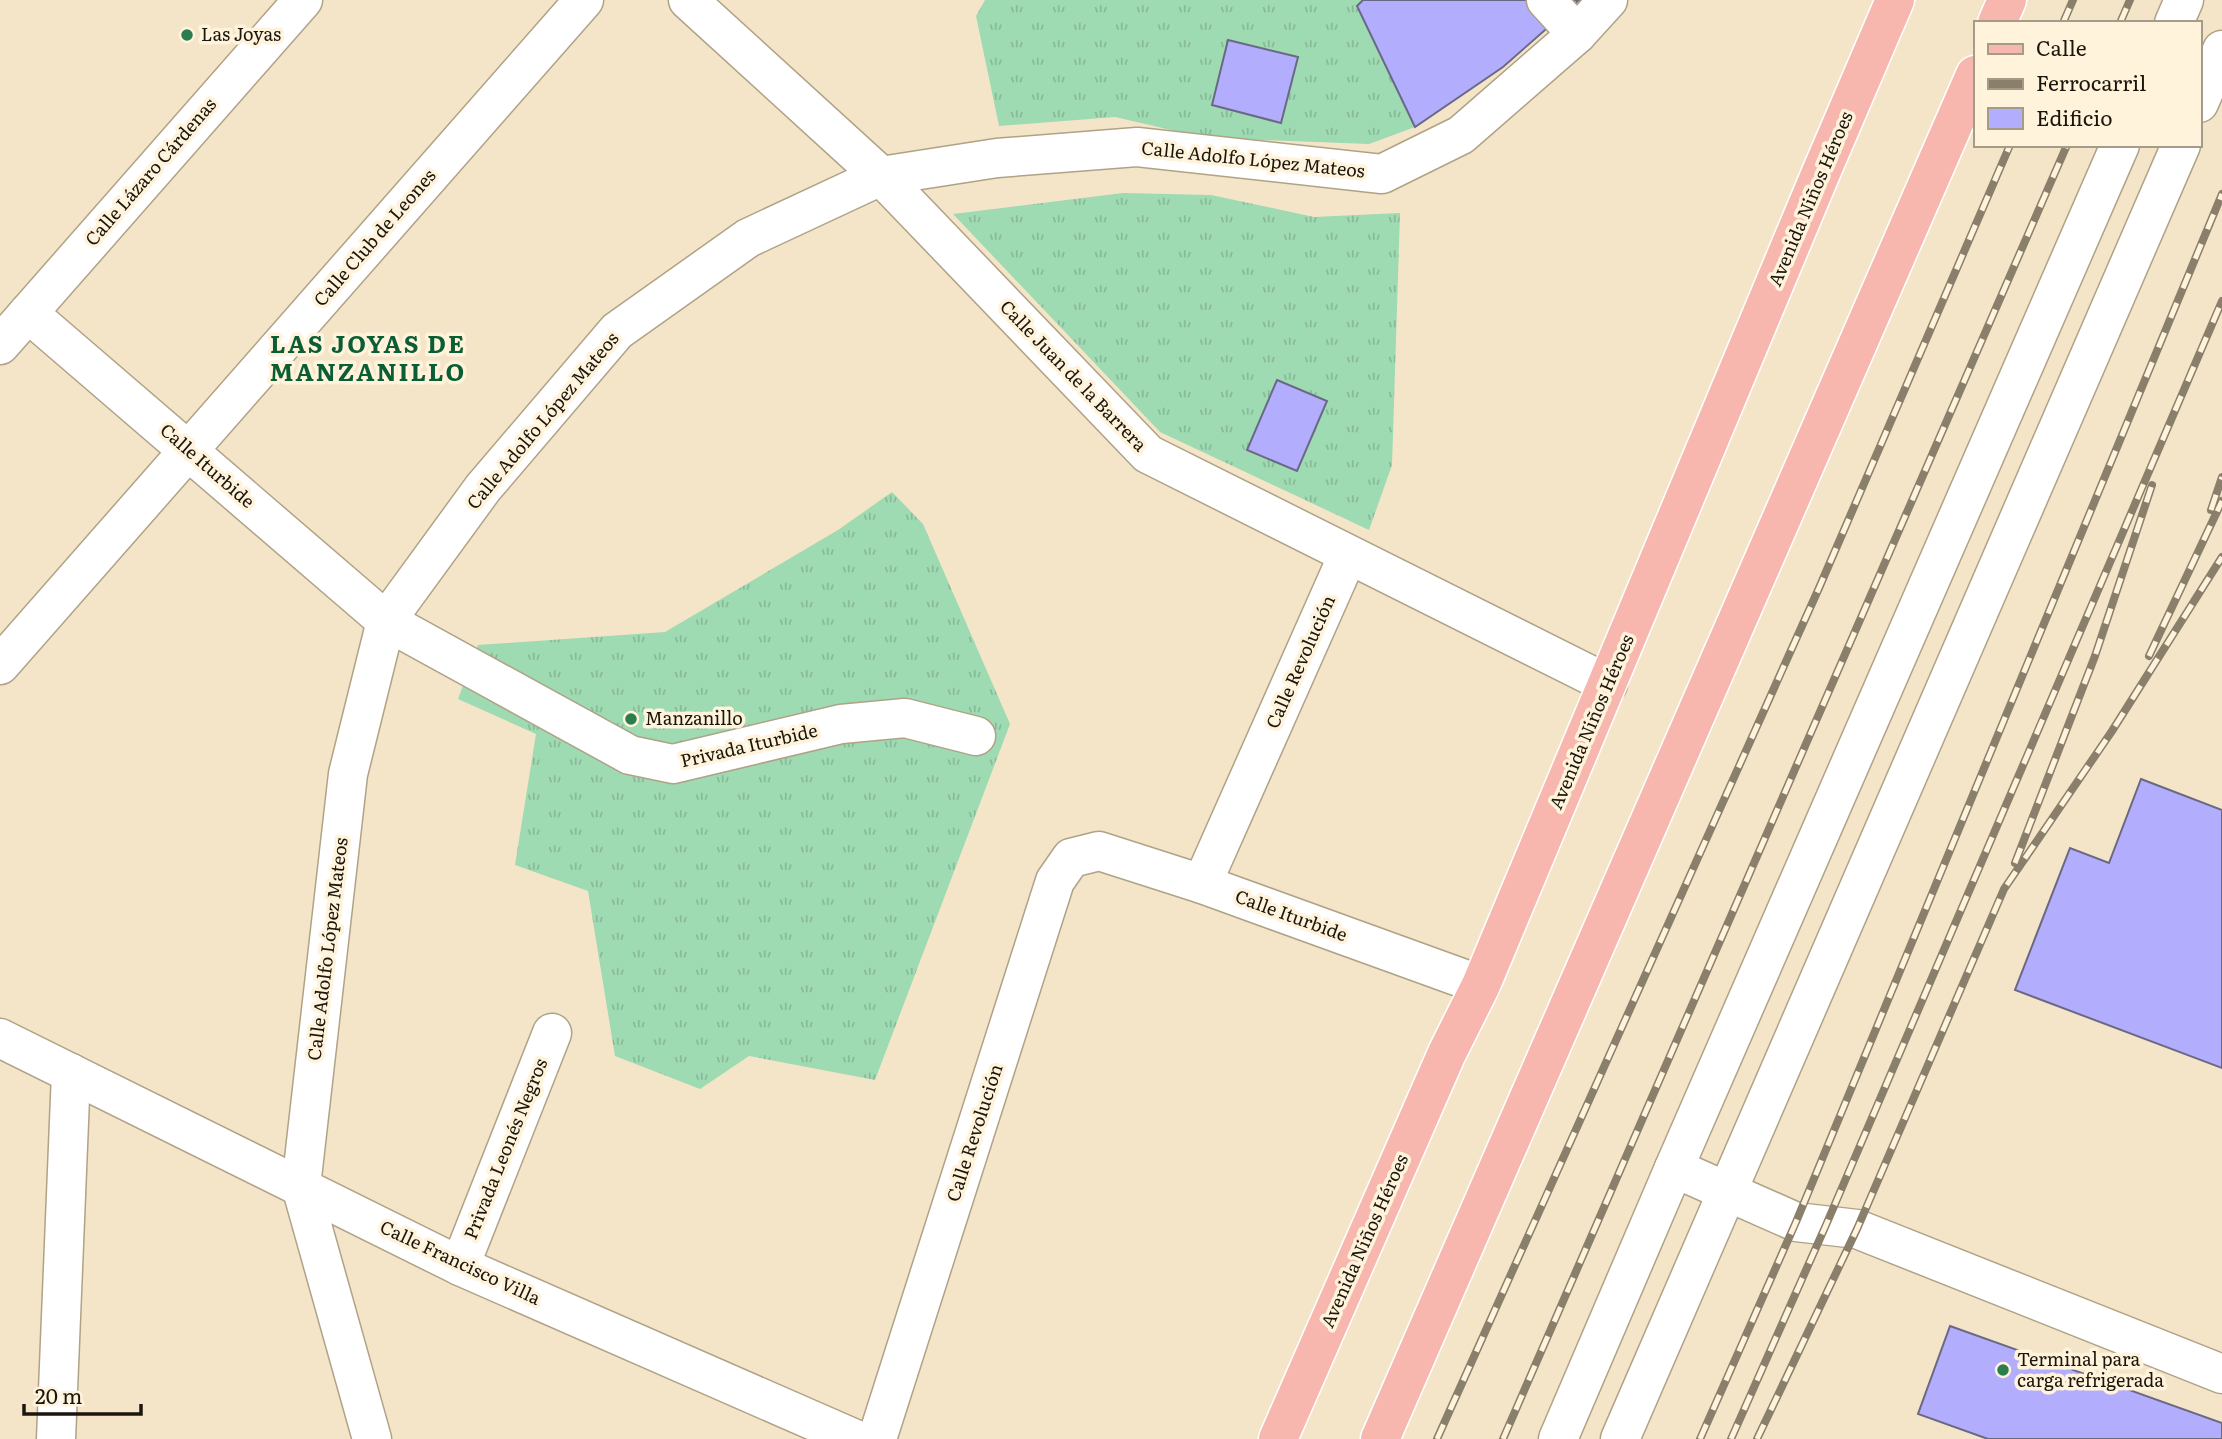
<svg xmlns="http://www.w3.org/2000/svg" width="2222" height="1439" font-family="Literata,serif">
	<style>
		.grass { fill: url(#grass-tufts) }
		.building { fill: #b2adfc; stroke: #6a6984; stroke-width: 2 }
		.lines { fill: none; stroke-linecap: round; stroke-linejoin: round }
		.minor-casing { stroke: #b0a287; stroke-width: 41 }
		.major-casing { stroke: #fff; stroke-width: 41 }
		.minor { stroke: #fff; stroke-width: 38 }
		.major { stroke: #f7b7af; stroke-width: 38 }
		.rail-casing { stroke: #897f6b; stroke-width: 8 }
		.rail { stroke: #fff3dc; stroke-width: 5; stroke-dasharray: 16; stroke-linecap: butt }
		.poi-dot { fill: #2b7d4e; stroke: #fff3dc; stroke-width: 2.5 }
		.labels { text-anchor: middle; stroke-width: 7; stroke-linejoin: round; paint-order: stroke }
		.poi-label { font-size: 18px; fill: #1b160c; stroke: #fff3dc; text-anchor: start }
		.street-label { font-size: 18px; fill: #1b160c; stroke: #fff3dc }
		.district-label { font-size: 24px; font-weight: bold; letter-spacing: 2px; fill: #0b5d34; stroke: #fff3dc }
	</style>
	<defs>
		<pattern id="grass-tufts" width="24" height="20" patternUnits="userSpaceOnUse" patternTransform="scale(1.75)"><rect width="24" height="20" fill="#9edab2"/><path d="M3 7l-1-3M5 7V3M7 7l1-3M15 17l-1-3M17 17v-4M19 17l1-3" fill="none" stroke="#88ba98"/></pattern>
	</defs>
	<rect width="100%" height="100%" fill="#f4e5c8"/>
	<g class="grass">
		<polygon points="985,0 1363,0 1357,7 1415,127 1369,144 1206,138 1115,117 999,126 976,16"/>
		<polygon points="1123,193 1211,195 1314,217 1400,213 1392,465 1369,530 1160,432 953,214"/>
		<polygon points="892,492 923,524 1010,724 875,1080 749,1056 700,1089 615,1056 588,891 515,865 536,734 458,699 478,645 665,632 838,530"/>
	</g>
	<g class="building">
		<polygon points="1363,0 1579,0 1503,67 1415,127 1357,6"/>
		<polygon points="1228,40 1298,57 1281,123 1212,105"/>
		<polygon points="1277,380 1327,401 1297,471 1247,450"/>
		<polygon points="2141,779 2222,810 2222,1068 2015,990 2070,848 2109,863"/>
		<polygon points="1950,1326 2222,1423 2222,1439 1988,1439 1918,1414"/>
	</g>
	<g class="lines">
		<g class="minor-casing">
			<g id="minor">
				<polyline points="688,0 881,176 1148,454 1608,684"/>
				<polyline points="1546,0 1577,34"/>
				<polyline points="2174,23 2184,0"/>
				<polyline points="2199,103 2222,50"/>
				<polyline points="28,313 386,621 630,755 673,764 841,724 905,718 976,736"/>
				<polyline points="0,345 303,0"/>
				<polyline points="0,665 584,0"/>
				<polyline points="1202,884 1348,555"/>
				<polyline points="0,1038 460,1266 855,1439"/>
				<polyline points="1674,1168 1796,1222 1857,1229 2222,1374"/>
				<polyline points="460,1266 552,1033"/>
				<polyline points="56,1439 71,1073"/>
				<polyline points="372,1439 301,1186 348,774 386,621 483,488 617,331 748,238 881,176 997,158 1137,147 1382,174 1461,135 1577,34 1608,0"/>
				<polyline points="877,1439 1055,881 1071,858 1099,851 1202,884 1481,985"/>
				<polyline points="1558,1439 1674,1168 2120,145"/>
				<polyline points="1620,1439 2181,145"/>
			</g>
		</g>
		<g class="major-casing">
			<g id="major">
				<polyline points="1997,23 2007,0"/>
				<polyline points="1278,1439 1447,1053 1481,985 1820,175 1895,0"/>
				<polyline points="1380,1439 1975,75"/>
			</g>
		</g>
		<use href="#minor" class="minor"/>
		<use href="#major" class="major"/>
		<g class="rail-casing">
			<g id="rail">
				<polyline points="2063,23 2073,0"/>
				<polyline points="2120,23 2130,0"/>
				<polyline points="2211,510 2222,477"/>
				<polyline points="2149,656 2222,501"/>
				<polyline points="2015,863 2095,656 2152,485"/>
				<polyline points="1437,1439 1819,588 2010,145"/>
				<polyline points="1503,1439 2067,145"/>
				<polyline points="1700,1439 1796,1222 2222,194"/>
				<polyline points="1731,1439 1826,1225 2222,301"/>
				<polyline points="1757,1439 1857,1229 2004,889 2112,731 2222,557"/>
			</g>
		</g>
		<use href="#rail" class="rail"/>
	</g>
	<g class="poi-dot">
		<circle cx="187" cy="35" r="7"/>
		<circle cx="631" cy="719" r="7"/>
		<circle cx="2003" cy="1370" r="7"/>
	</g>
	<g class="labels">
		<g class="poi-label">
			<text x="201" y="41">Las Joyas</text>
			<text x="645" y="725">Manzanillo</text>
			<text x="2017" y="1366">Terminal para<tspan x="2017" dy="21">carga refrigerada</tspan></text>
		</g>
		<g class="street-label">
			<text transform="translate(1253 160) rotate(6)" y="6">Calle Adolfo López Mateos</text>
			<text transform="translate(151 172) rotate(-49)" y="6">Calle Lázaro Cárdenas</text>
			<text transform="translate(1811 199) rotate(-67)" y="6">Avenida Niños Héroes</text>
			<text transform="translate(375 238) rotate(-49)" y="6">Calle Club de Leones</text>
			<text transform="translate(1073 376) rotate(46)" y="6">Calle Juan de la Barrera</text>
			<text transform="translate(543 421) rotate(-50)" y="6">Calle Adolfo López Mateos</text>
			<text transform="translate(207 466) rotate(41)" y="6">Calle Iturbide</text>
			<text transform="translate(1301 662) rotate(-66)" y="6">Calle Revolución</text>
			<text transform="translate(1592 722) rotate(-67)" y="6">Avenida Niños Héroes</text>
			<text transform="translate(749 746) rotate(-13)" y="6">Privada Iturbide</text>
			<text transform="translate(1291 916) rotate(20)" y="6">Calle Iturbide</text>
			<text transform="translate(328 949) rotate(-83)" y="6">Calle Adolfo López Mateos</text>
			<text transform="translate(975 1133) rotate(-72)" y="6">Calle Revolución</text>
			<text transform="translate(506 1149) rotate(-68)" y="6">Privada Leonés Negros</text>
			<text transform="translate(1365 1241) rotate(-66)" y="6">Avenida Niños Héroes</text>
			<text transform="translate(460 1263) rotate(25)" y="6">Calle Francisco Villa</text>
		</g>
		<g class="district-label">
			<text x="368" y="353">LAS JOYAS DE<tspan x="368" dy="28">MANZANILLO</tspan></text>
		</g>
	</g>
	<rect x="1974" y="21" width="228" height="126" fill="#fff3dc" stroke="#a49b89" stroke-width="2"/>
	<rect x="1988" y="44" width="35" height="10" fill="#f7b7af" stroke="#a49b89" stroke-width="2"/>
	<text x="2036" y="56" font-size="21" fill="#1b160c">Calle</text>
	<rect x="1988" y="79" width="35" height="10" fill="#897f6b" stroke="#a49b89" stroke-width="2"/>
	<text x="2036" y="91" font-size="21" fill="#1b160c">Ferrocarril</text>
	<rect x="1988" y="108" width="35" height="21" fill="#b2adfc" stroke="#a49b89" stroke-width="2"/>
	<text x="2036" y="126" font-size="21" fill="#1b160c">Edificio</text>
	<path d="M24 1404v10h117v-10" fill="none" stroke="#1b160c" stroke-width="3.5"/>
	<text x="35" y="1404" font-size="21" fill="#1b160c" stroke="#fff3dc" stroke-width="5" paint-order="stroke">20 m</text>
</svg>
